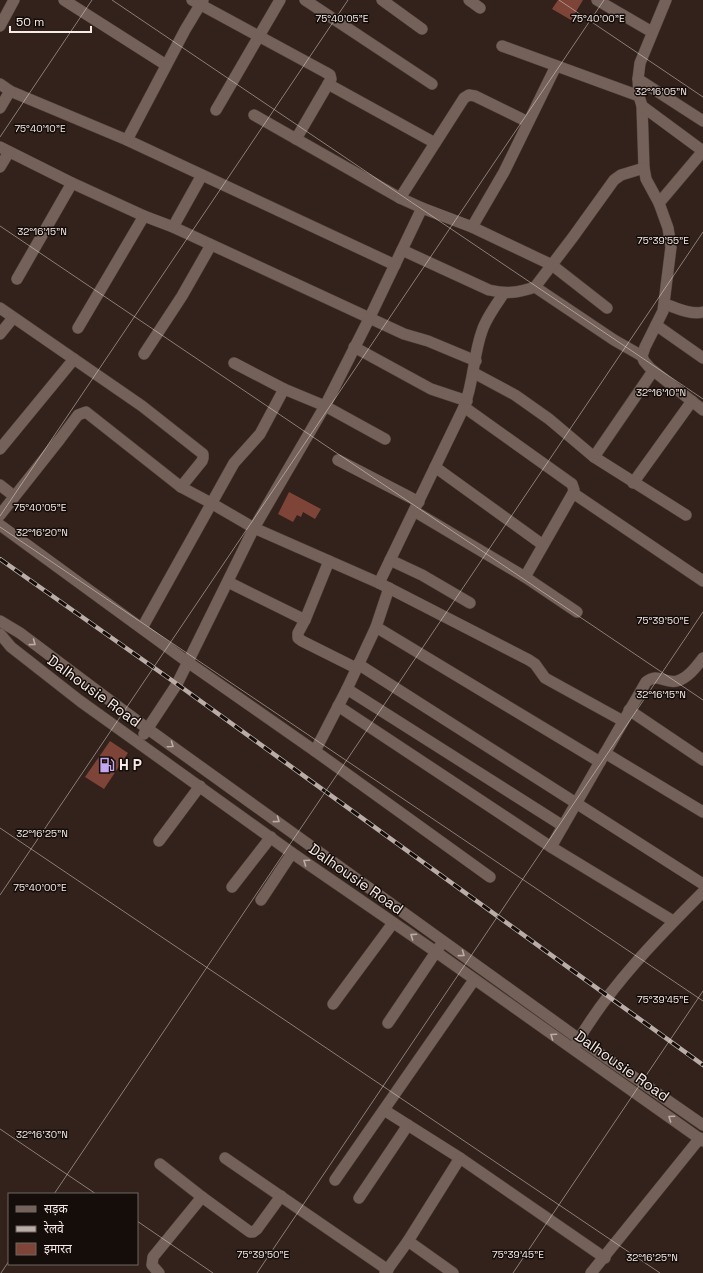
<svg xmlns="http://www.w3.org/2000/svg" width="703" height="1273" font-family="'Space Grotesk','Noto Sans Devanagari',sans-serif">
	<style>
		.building { fill: #7e4438 }
		.lines { fill: none; stroke-linecap: round; stroke-linejoin: round }
		.minor-casing { stroke: #4e413b; stroke-width: 12 }
		.minor { stroke: #746159; stroke-width: 11 }
		.rail-casing { stroke: #baada8; stroke-width: 4.5 }
		.rail { stroke: #140d0a; stroke-width: 3; stroke-dasharray: 9; stroke-linecap: butt }
		.oneway { stroke: #bcada7 }
		.ticks { fill: none; stroke: #f7ebe7; stroke-width: 1; stroke-opacity: 0.45 }
		.labels { text-anchor: middle; stroke-width: 3; stroke-linejoin: round; paint-order: stroke }
		.street-label { font-size: 15px; fill: #f7ebe7; stroke: #140d0a }
		.poi-label { font-size: 15px; font-weight: bold; fill: #f7ebe7; stroke: #140d0a; text-anchor: start }
		.ticks-label { font-size: 10px; text-anchor: middle; fill: #f7ebe7; stroke: #140d0a; stroke-width: 3; stroke-linejoin: round; paint-order: stroke }
	</style>
	<rect width="100%" height="100%" fill="#32221b"/>
	<g class="building">
		<polygon points="558,0 583,0 571,20 552,9"/>
		<polygon points="289,492 321,509 315,519 303,512 301,517 297,515 293,522 278,514"/>
		<polygon points="110,741 128,753 104,789 85,777"/>
	</g>
	<g class="lines">
		<g class="minor-casing">
			<g id="minor">
				<polyline points="64,0 166,65"/>
				<polyline points="192,0 325,72 330,75 331,79 296,139"/>
				<polyline points="305,0 432,84"/>
				<polyline points="382,0 422,29"/>
				<polyline points="469,0 480,8"/>
				<polyline points="597,0 652,32"/>
				<polyline points="666,0 640,63 638,79 639,96 642,106 644,168 646,179 659,203 668,228 671,247 663,311 645,347 642,356 644,361 650,368 703,410"/>
				<polyline points="0,26 14,0"/>
				<polyline points="502,46 639,96"/>
				<polyline points="638,79 703,121"/>
				<polyline points="0,84 10,91 127,140 395,265"/>
				<polyline points="328,84 435,143"/>
				<polyline points="642,106 703,151"/>
				<polyline points="0,108 10,91"/>
				<polyline points="216,110 280,0"/>
				<polyline points="254,115 400,198 422,208 472,227 552,265 607,308"/>
				<polyline points="127,140 185,30 203,0"/>
				<polyline points="0,147 72,183 144,216 173,227 404,334 428,341 476,361"/>
				<polyline points="0,167 9,152"/>
				<polyline points="400,198 464,98 469,95 475,96 528,122"/>
				<polyline points="659,203 703,151"/>
				<polyline points="173,227 202,175"/>
				<polyline points="472,227 504,172 556,66"/>
				<path d="M402,250l87,40c18,4 28,3 46,-3l38,-50 41,-57 7,-5 23,-7"/>
				<polyline points="17,279 72,183"/>
				<polyline points="535,287 614,340 642,356"/>
				<path d="M665,304c12,4 25,11 38,8"/>
				<polyline points="0,308 142,406 203,454 203,458 202,461 181,487"/>
				<polyline points="656,325 703,358"/>
				<polyline points="78,328 144,216"/>
				<polyline points="0,334 13,318"/>
				<polyline points="354,347 431,389 467,401"/>
				<polyline points="144,354 182,296 211,245"/>
				<polyline points="234,363 284,389 325,406 385,439"/>
				<polyline points="474,373 515,395 549,419 594,457 686,515"/>
				<polyline points="464,407 572,484 574,490 573,493 525,577"/>
				<polyline points="0,449 74,359"/>
				<polyline points="594,457 653,371"/>
				<polyline points="338,460 419,502"/>
				<polyline points="435,467 543,545"/>
				<polyline points="633,483 692,401"/>
				<polyline points="0,485 14,496"/>
				<polyline points="573,493 703,581"/>
				<polyline points="414,511 525,577 577,612"/>
				<polyline points="0,515 60,439 78,415 86,412 181,487 211,503 254,528 379,583 529,660 535,664 545,678 623,721"/>
				<polyline points="0,525 189,663 315,751 490,877"/>
				<polyline points="390,560 422,575 470,603"/>
				<polyline points="329,561 305,620 298,633 298,638 302,641 356,668"/>
				<polyline points="228,582 305,620"/>
				<path d="M379,583l85,-176c10,-25 9,-51 18,-76 4,-13 14,-26 22,-38"/>
				<polyline points="0,621 20,633 148,729 404,913 579,1039 703,1125"/>
				<polyline points="376,627 600,762"/>
				<polyline points="142,628 234,463 260,434 284,389"/>
				<polyline points="0,634 11,647 80,701 292,853 436,952 703,1141"/>
				<polyline points="358,664 703,884"/>
				<polyline points="347,689 563,826"/>
				<polyline points="338,706 551,847 673,921"/>
				<polyline points="629,710 703,760"/>
				<polyline points="144,734 177,684 254,528 325,406 369,319 422,208"/>
				<polyline points="315,751 347,689 376,627 389,588"/>
				<polyline points="605,753 703,812"/>
				<polyline points="159,841 200,786"/>
				<path d="M551,847l95,-165c12,-10 18,2 31,-1 11,-3 19,-14 26,-23"/>
				<polyline points="232,887 271,837"/>
				<polyline points="261,900 292,853"/>
				<polyline points="333,1004 393,923"/>
				<polyline points="388,1023 440,946"/>
				<path d="M576,1044c33,-57 81,-106 127,-152"/>
				<polyline points="384,1110 460,1158 605,1258"/>
				<polyline points="225,1158 388,1270"/>
				<polyline points="160,1164 202,1197 250,1232 253,1232 257,1229 281,1196"/>
				<polyline points="335,1180 474,980"/>
				<polyline points="359,1198 408,1125"/>
				<polyline points="408,1241 453,1273"/>
				<polyline points="159,1273 152,1265 153,1257 202,1197"/>
				<polyline points="385,1273 408,1241 460,1158"/>
				<polyline points="591,1273 700,1138"/>
			</g>
		</g>
		<use href="#minor" class="minor"/>
		<g class="rail-casing">
			<polyline id="rail" points="0,559 177,684 703,1065"/>
		</g>
		<use href="#rail" class="rail"/>
	</g>
	<defs><path id="oneway-chevron" d="M-2-3.5L2.5 0L-2 3.5" fill="none" stroke-width="1.6" stroke-linecap="round" stroke-linejoin="round"/></defs>
	<g class="oneway">
		<use href="#oneway-chevron" transform="translate(33 643) rotate(37)"/>
		<use href="#oneway-chevron" transform="translate(171 745) rotate(35)"/>
		<use href="#oneway-chevron" transform="translate(277 820) rotate(36)"/>
		<use href="#oneway-chevron" transform="translate(306 862) rotate(-145)"/>
		<use href="#oneway-chevron" transform="translate(413 936) rotate(-146)"/>
		<use href="#oneway-chevron" transform="translate(462 954) rotate(36)"/>
		<use href="#oneway-chevron" transform="translate(553 1036) rotate(-145)"/>
		<use href="#oneway-chevron" transform="translate(671 1118) rotate(-145)"/>
	</g>
	<path class="ticks" d="M112,0l591,399M559,0l144,97M0,137l92,-137M0,226l703,474M0,516l348,-516M0,527l703,474M0,828l660,445M0,895l604,-895M0,1129l96,65M54,1194l649,-962M137,1221l76,52M1,1273l8,-12M257,1273l446,-661M513,1273l190,-282"/>
	<defs>
		<g id="fuel-bare" transform="scale(1.2)"><path d="M-5.5-6h7V0h2V4h1.3V-2.5L3-4.5l.8-.8L6-3V5H2.5V1h-1V6h-7ZM-4.2-4.7v3.2H.2V-4.7Z" fill="#c4a7f1" stroke="#140d0a" stroke-width="2.5" paint-order="stroke"/></g>
	</defs>
	<g fill-rule="evenodd">
		<use href="#fuel-bare" x="107" y="765"/>
	</g>
	<g class="labels">
		<g class="street-label">
			<text transform="translate(94 691) rotate(36)" y="5">Dalhousie Road</text>
			<text transform="translate(356 879) rotate(35)" y="5">Dalhousie Road</text>
			<text transform="translate(622 1066) rotate(35)" y="5">Dalhousie Road</text>
		</g>
		<g class="poi-label">
			<text x="119" y="770">H P</text>
		</g>
	</g>
	<g class="ticks-label">
		<text x="342" y="22">75°40'05"E</text>
		<text x="598" y="22">75°40'00"E</text>
		<text x="661" y="95">32°16'05"N</text>
		<text x="40" y="132">75°40'10"E</text>
		<text x="42" y="235">32°16'15"N</text>
		<text x="663" y="244">75°39'55"E</text>
		<text x="661" y="396">32°16'10"N</text>
		<text x="40" y="511">75°40'05"E</text>
		<text x="42" y="536">32°16'20"N</text>
		<text x="663" y="624">75°39'50"E</text>
		<text x="661" y="698">32°16'15"N</text>
		<text x="42" y="837">32°16'25"N</text>
		<text x="40" y="891">75°40'00"E</text>
		<text x="663" y="1003">75°39'45"E</text>
		<text x="42" y="1138">32°16'30"N</text>
		<text x="263" y="1258">75°39'50"E</text>
		<text x="518" y="1258">75°39'45"E</text>
		<text x="652" y="1261">32°16'25"N</text>
	</g>
	<rect x="8" y="1193" width="130" height="72" fill="#140d0a" stroke="#6f6662"/>
	<rect x="16" y="1206" width="20" height="6" fill="#746159" stroke="#6f6662"/>
	<text x="44" y="1213" font-size="12" fill="#f7ebe7">सड़क</text>
	<rect x="16" y="1226" width="20" height="6" fill="#baada8" stroke="#6f6662"/>
	<text x="44" y="1233" font-size="12" fill="#f7ebe7">रेलवे</text>
	<rect x="16" y="1243" width="20" height="12" fill="#7e4438" stroke="#6f6662"/>
	<text x="44" y="1253" font-size="12" fill="#f7ebe7">इमारत</text>
	<path d="M10 26v6h81v-6" fill="none" stroke="#f7ebe7" stroke-width="2"/>
	<text x="16" y="26" font-size="12" fill="#f7ebe7" stroke="#140d0a" stroke-width="3" paint-order="stroke">50 m</text>
</svg>
